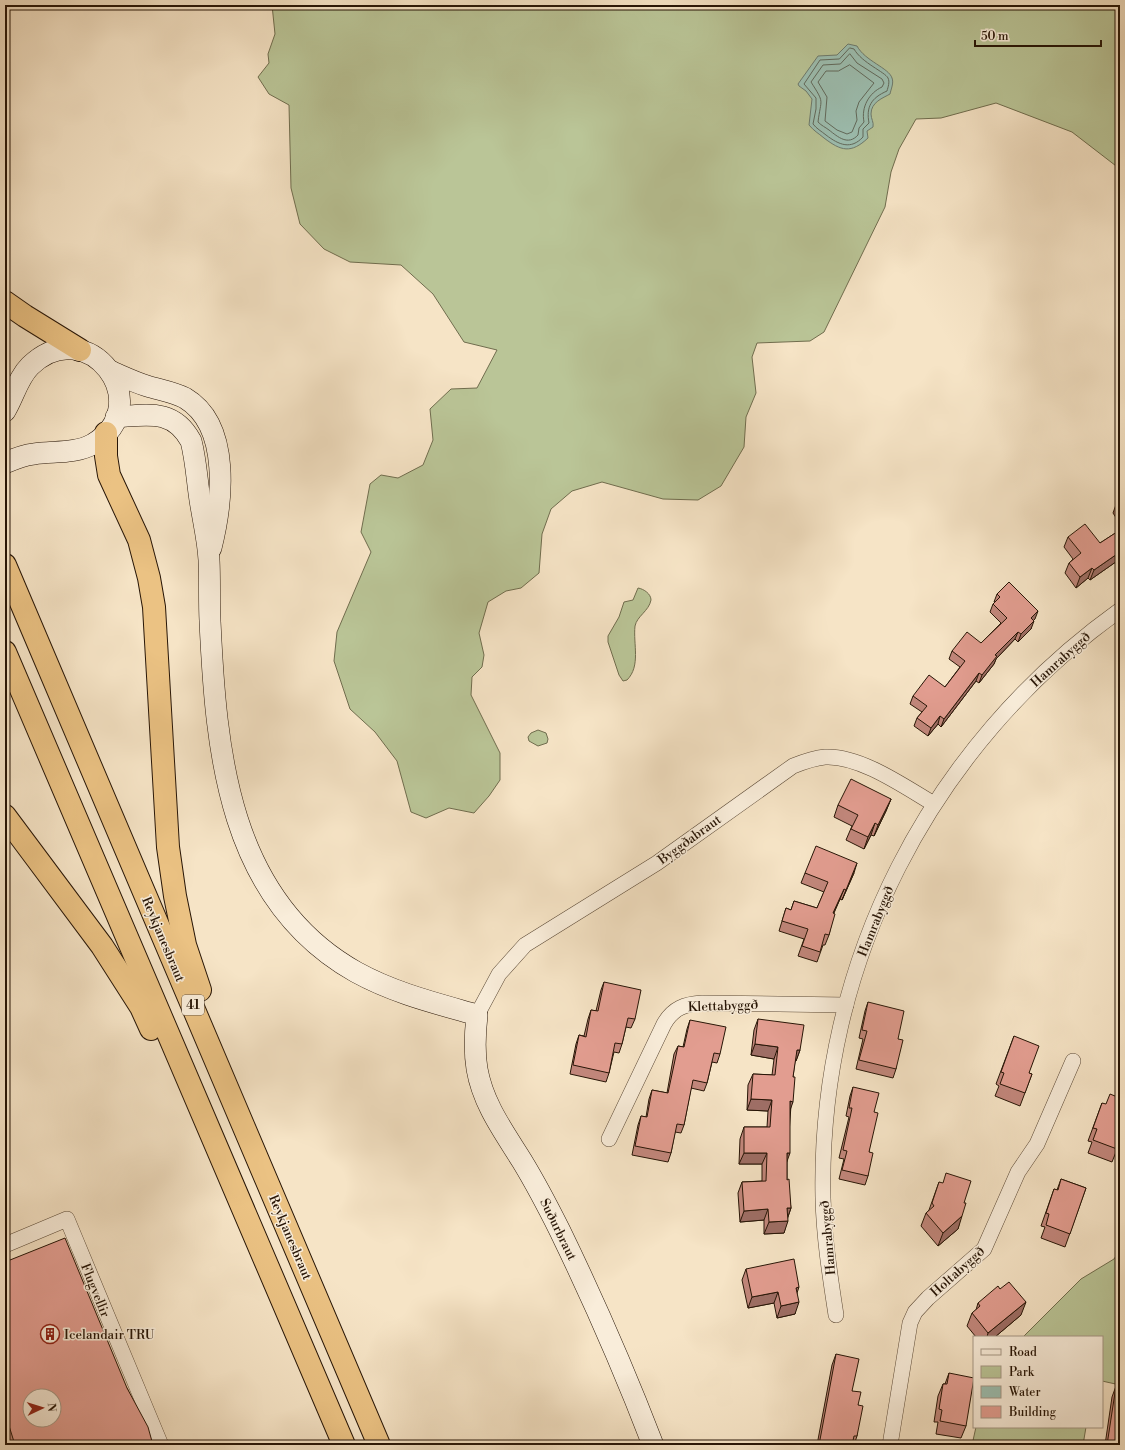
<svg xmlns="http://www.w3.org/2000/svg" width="1125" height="1450" font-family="'Libre Bodoni',serif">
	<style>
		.green { fill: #bac597; stroke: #706d4e }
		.water { fill: #9dbfb1; stroke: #6e7b6d }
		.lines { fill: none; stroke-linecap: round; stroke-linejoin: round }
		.shore { stroke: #626a5c; stroke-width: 1 }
		.street-casing { stroke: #5b4936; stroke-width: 16 }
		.secondary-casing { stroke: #271506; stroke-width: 22 }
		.highway-casing { stroke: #271506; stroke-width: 24 }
		.street { stroke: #f9edda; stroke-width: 15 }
		.secondary { stroke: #f9edda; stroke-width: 21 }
		.highway { stroke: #ebc283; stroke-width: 22 }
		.wall { fill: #c2877c; stroke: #271506 }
		.shaded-wall { fill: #9e6e65; stroke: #271506 }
		.building { fill: #e29d90; stroke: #271506; fill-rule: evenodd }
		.labels { text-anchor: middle; stroke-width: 3; stroke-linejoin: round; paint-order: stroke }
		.shield { fill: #f9edda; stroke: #665646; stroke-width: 1 }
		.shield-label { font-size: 12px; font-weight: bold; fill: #271506 }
		.street-label { font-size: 13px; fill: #271506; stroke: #f9edda }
		.poi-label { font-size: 13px; fill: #271506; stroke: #f9edda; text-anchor: start }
	</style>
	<rect width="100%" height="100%" fill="#f6e4c6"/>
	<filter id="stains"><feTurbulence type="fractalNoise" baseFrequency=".005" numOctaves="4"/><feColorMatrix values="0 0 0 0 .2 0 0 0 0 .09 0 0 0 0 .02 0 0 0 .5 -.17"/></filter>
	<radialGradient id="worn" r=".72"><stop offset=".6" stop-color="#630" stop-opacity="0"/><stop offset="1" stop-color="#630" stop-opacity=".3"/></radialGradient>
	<g class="green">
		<polygon points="272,5 1120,5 1120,169 1072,132 996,103 941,118 916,119 899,149 891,172 885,207 824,332 810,341 757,343 752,357 756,393 746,417 744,447 721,486 698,500 663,499 602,482 572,491 551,509 542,534 539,573 521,588 506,591 488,602 479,633 484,655 482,667 472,677 471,695 500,753 500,780 489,796 474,813 449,808 426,818 411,812 397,761 375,732 350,709 334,661 337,632 371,552 361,532 370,484 381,475 398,478 423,465 433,440 430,409 451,389 477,388 497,350 464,342 433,294 401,265 350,262 324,249 300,224 291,188 289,105 269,94 258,77 269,63 268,54 275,34"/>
		<path d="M638,588c6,1 13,6 13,12 -2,11 -14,16 -16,26 -2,18 6,40 -8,54l-4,1 -4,-6 -11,-33v-6l11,-19 5,-15 9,-2z"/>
		<polygon points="538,730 546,733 548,739 547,743 538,746 529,741 528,737 531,733"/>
		<polygon points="1120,1250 1120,1385 1102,1381 1102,1337 1023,1337 1081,1279 1114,1259"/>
		<polygon points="976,1427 1086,1427 1083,1445 972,1445"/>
	</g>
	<path class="water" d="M848,44l9,2c8,15 32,22 35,32 2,5 -1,11 -2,16 -7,4 -19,8 -19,20 0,5 3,8 2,13l-6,4 1,7c-17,16 -27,13 -44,0 -6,-5 -10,-7 -15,-13l3,-26 -6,-8 -7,-5 -1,-2 20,-28 19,-1z"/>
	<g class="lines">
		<g class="shore">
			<path d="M850,48l4,1c8,14 31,23 34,29 2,4 0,9 -1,13 -16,7 -21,16 -18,32l-6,6v8c-12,13 -24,8 -37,-2 -5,-4 -9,-6 -13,-11l3,-15v-11l-12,-14 16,-24 19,-1z"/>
			<path d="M850,54l7,9 25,16 2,4 -2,4c-13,6 -21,20 -18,35l-5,6 -1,7c-10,11 -20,2 -29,-5 -4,-3 -7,-4 -11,-8 3,-24 7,-18 -7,-40l12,-17 17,-1z"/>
			<polygon points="850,65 874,83 859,102 856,111 857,120 852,132 847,134 837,130 825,121 827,97 818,82 826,71 838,71"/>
		</g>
		<g class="street-casing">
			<g id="street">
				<path d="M477,1015l22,-41 26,-29 132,-82 136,-97c10,-4 21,-8 32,-9 35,-2 80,30 109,47"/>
				<path d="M609,1139l55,-115c9,-16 21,-20 38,-21l144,2"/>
				<polyline points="5,1245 67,1219 161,1445"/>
				<path d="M836,1315c-6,-39 -12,-77 -13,-117 -5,-234 107,-452 297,-588"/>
				<polyline points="890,1445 910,1323 915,1312 928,1298 984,1249 1018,1172 1037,1144 1073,1061"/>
			</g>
		</g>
		<g class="secondary-casing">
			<g id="secondary">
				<path d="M110,371c12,5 24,11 37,15 13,4 26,6 38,12 47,28 37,106 26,150"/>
				<path d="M5,411c9,-15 13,-33 25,-45 58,-56 129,39 63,78 -18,10 -39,7 -59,10 -10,1 -20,5 -29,9"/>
				<path d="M116,417c31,-2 57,-9 75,24 5,19 6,40 9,59 3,20 8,40 9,60 1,20 0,41 1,61 6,131 18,279 146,351 38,21 79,31 121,43 -2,18 -3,36 0,54 6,35 27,63 45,92 14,23 26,46 38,70 34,70 65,141 93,214"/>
			</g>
		</g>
		<g class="highway-casing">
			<g id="highway">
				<polyline points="5,302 25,316 80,350"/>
				<polyline points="106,433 106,456 109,475 139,540 149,578 154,607 168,847 175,896 185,945 200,990"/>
				<polyline points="5,565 379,1445"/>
				<polyline points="5,652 344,1445"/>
				<polyline points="5,816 102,946 141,1007 151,1029"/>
			</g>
		</g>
		<use href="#street" class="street"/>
		<use href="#secondary" class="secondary"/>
		<use href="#highway" class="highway"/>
	</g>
	<g class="wall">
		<polygon points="1120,500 1120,524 1113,513 1117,502"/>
		<polygon points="1120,530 1120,559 1090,580 1088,578 1076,588 1065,573 1069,563 1073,559 1064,547 1068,537 1100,543"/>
		<polygon points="997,594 1035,619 1033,620 1031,629 1018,642 1015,639 996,659 994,664 979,683 976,681 941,727 938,724 928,736 914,726 917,718 922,712 910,704 913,696 945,687 960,667 949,659 952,651 981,643 1001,623 990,612 993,604 995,602 994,602"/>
		<polygon points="891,799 886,811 874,836 871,835 864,849 846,840 852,826 834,817 838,805"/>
		<polygon points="805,873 854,873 842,900 840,899 834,913 829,935 825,945 823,945 817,962 798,956 804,939 779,931 786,908 791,910 794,901 817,908 824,892 801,883"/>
		<polygon points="604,982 635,1019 631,1028 626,1027 622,1044 619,1053 614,1052 609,1073 606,1082 570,1074 576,1044 579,1035 584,1036 588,1019 591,1010 596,1011 601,990"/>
		<polygon points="868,1002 898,1039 896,1069 893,1078 856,1069 863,1039 859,1038 865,1011"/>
		<polygon points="758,1019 800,1050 796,1061 795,1061 793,1077 787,1162 787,1180 791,1208 788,1217 784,1233 764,1234 764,1220 740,1222 738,1193 742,1182 762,1181 762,1164 739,1164 740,1139 744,1127 767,1127 768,1111 747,1110 748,1085 753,1074 772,1075 774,1059 751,1055 754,1030"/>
		<polygon points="690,1020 720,1054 717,1063 712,1062 707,1083 704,1091 691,1088 684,1125 681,1133 675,1132 671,1153 668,1162 632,1155 638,1125 641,1116 646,1117 649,1099 652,1090 667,1093 674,1054 678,1046 683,1047 687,1029"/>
		<polygon points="1014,1036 1029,1073 1032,1074 1020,1106 995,1096 999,1086 996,1084"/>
		<polygon points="853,1087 874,1112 869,1152 868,1176 865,1185 839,1179 844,1159 839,1158 849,1117 846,1116 850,1096"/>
		<polygon points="1102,1103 1120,1142 1112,1162 1088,1153 1092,1142 1088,1141"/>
		<polygon points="1061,1179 1086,1188 1065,1247 1041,1238 1045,1227 1041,1226 1054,1189 1057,1190"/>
		<polygon points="939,1182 964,1203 958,1229 938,1246 921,1226 926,1213 929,1210"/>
		<polygon points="5,1262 127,1388 153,1445 6,1445 5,1441"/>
		<polygon points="746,1269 797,1293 795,1314 777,1318 774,1303 748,1308 742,1280"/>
		<polygon points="978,1303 1021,1315 995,1337 976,1337 967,1326 972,1313 976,1310"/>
		<polygon points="836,1354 858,1405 857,1436 854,1445 817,1445 832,1365"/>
		<polygon points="949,1373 966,1426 961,1438 936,1434 938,1422 934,1422 938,1396 943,1384 945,1384"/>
		<polygon points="1116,1386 1120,1445 1105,1445 1112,1397"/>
	</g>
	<g class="shaded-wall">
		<polygon points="1120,552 1120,559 1090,580 1094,570"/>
		<polygon points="1092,568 1088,578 1076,588 1080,577"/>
		<polygon points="1038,611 1035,619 1028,626 1031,618"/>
		<polygon points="1034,621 1031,629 1018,642 1021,634"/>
		<polygon points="1018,632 1015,639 996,659 994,664 979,683 982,675 995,655"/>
		<polygon points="979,673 976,681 941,727 944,719"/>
		<polygon points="940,716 938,724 928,736 931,728"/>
		<polygon points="891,799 886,811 874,836 878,825"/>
		<polygon points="875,823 871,835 864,849 868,837"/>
		<polygon points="857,863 854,873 842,900 846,890"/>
		<polygon points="844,889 840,899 829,923 833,913"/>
		<polygon points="755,1044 778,1047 774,1059 751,1055"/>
		<polygon points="797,1050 800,1050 796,1061 792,1061"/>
		<polygon points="751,1099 772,1100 768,1111 747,1110"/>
		<polygon points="790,1101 793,1102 789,1113"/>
		<polygon points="744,1153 767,1153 762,1164 739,1164"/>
		<polygon points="787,1153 790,1153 786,1164"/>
		<polygon points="787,1208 791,1208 787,1219"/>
		<polygon points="768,1209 764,1220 740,1222 744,1211"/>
		<polygon points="962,1216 958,1229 938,1246 943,1233"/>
		<polygon points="788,1221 784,1233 764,1234 769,1222"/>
		<polygon points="799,1287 795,1299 796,1288"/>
		<polygon points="778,1292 774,1303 748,1308 752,1297"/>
		<polygon points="799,1302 795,1314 777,1318 781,1306"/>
		<polygon points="1026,1302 1021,1315 995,1337 987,1337 988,1333"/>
	</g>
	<g class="building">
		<polygon points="1120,500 1120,507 1117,502"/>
		<polygon points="1085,524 1100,543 1120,530 1120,552 1094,570 1092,568 1080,577 1069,563 1081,553 1068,537"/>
		<polygon points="1009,582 1038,611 1031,618 1034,621 1021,634 1018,632 995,655 997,656 982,675 979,673 944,719 940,716 931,728 917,718 927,706 913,696 929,675 945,687 965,661 952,651 967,632 981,643 1007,618 993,604 1000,597 997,594"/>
		<polygon points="851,779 891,799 878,825 875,823 868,837 851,829 858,815 838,805"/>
		<polygon points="816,846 857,863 846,890 844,889 833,913 835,914 829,935 825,934 820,952 802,946 808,929 782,921 786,908 791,910 794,901 817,908 828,882 805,873"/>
		<polygon points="604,982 641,990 635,1019 628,1018 622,1044 615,1043 609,1073 573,1065 579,1035 586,1037 591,1010 598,1011"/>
		<polygon points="868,1002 904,1011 898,1039 903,1040 896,1069 859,1060 867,1031 862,1030"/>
		<polygon points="758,1019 804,1025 800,1050 797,1050 793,1077 795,1077 793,1102 790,1101 790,1153 787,1153 787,1180 789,1179 791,1208 787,1208 788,1221 769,1222 768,1209 744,1211 742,1182 766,1181 767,1153 744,1153 744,1127 770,1127 772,1100 751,1099 753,1074 775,1075 778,1047 755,1044"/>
		<polygon points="690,1020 726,1027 720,1054 714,1053 707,1083 693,1080 684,1125 677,1124 671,1153 635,1146 641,1116 647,1117 652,1090 668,1093 678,1046 684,1047"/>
		<polygon points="1014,1036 1039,1046 1029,1073 1032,1074 1025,1093 1000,1084 1004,1073 1001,1072"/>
		<polygon points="853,1087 879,1093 874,1112 878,1113 869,1152 873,1153 868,1176 842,1170 847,1151 843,1150 852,1108 849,1108"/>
		<polygon points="1110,1094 1120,1098 1120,1141 1117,1149 1093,1140 1097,1129 1093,1128 1102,1103 1106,1104"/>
		<polygon points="946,1173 971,1181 964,1203 966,1203 962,1216 943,1233 926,1213 934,1206 932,1203 939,1182 943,1183"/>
		<polygon points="1061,1179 1086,1188 1070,1234 1046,1225 1049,1214 1046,1213 1054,1189 1058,1190"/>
		<path d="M65,1238l62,150 21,39 5,18h-138l-10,-32v-151zM30,1396h24v24h-24z"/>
		<polygon points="794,1259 799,1287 796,1288 799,1302 781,1306 778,1292 752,1297 746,1269"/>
		<polygon points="1009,1282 1026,1302 988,1333 972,1313 980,1306 978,1303 998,1286 1000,1289"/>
		<polygon points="836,1354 859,1359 852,1391 861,1392 858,1405 863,1406 857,1436 854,1436 852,1445 819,1445"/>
		<polygon points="949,1373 974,1378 966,1426 940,1421 942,1410 939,1409 943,1384 947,1384"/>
		<polygon points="1116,1386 1120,1386 1120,1445 1107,1445"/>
	</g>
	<defs>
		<g id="building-ring" transform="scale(1)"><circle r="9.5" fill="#f9edda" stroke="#8f2418" stroke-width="1.5"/><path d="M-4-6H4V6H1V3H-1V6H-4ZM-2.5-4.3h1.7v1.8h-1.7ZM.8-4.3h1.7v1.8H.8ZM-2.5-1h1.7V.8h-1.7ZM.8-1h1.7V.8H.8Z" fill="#8f2418"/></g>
	</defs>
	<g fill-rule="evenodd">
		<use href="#building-ring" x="50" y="1334"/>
	</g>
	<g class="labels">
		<rect class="shield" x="182" y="995" width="22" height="20" rx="3"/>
		<g class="shield-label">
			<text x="193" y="1009">41</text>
		</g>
		<g class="street-label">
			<text transform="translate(1060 659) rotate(-42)" y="5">Hamrabyggð</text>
			<text transform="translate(689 839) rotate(-36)" y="5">Byggðabraut</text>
			<text transform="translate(875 921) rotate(-68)" y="5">Hamrabyggð</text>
			<text transform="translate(164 939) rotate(67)" y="5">Reykjanesbraut</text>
			<text transform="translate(723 1005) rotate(-2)" y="5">Klettabyggð</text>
			<text transform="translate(559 1229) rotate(64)" y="5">Suðurbraut</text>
			<text transform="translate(291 1237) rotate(67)" y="5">Reykjanesbraut</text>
			<text transform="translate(827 1238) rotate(-95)" y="5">Hamrabyggð</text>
			<text transform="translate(957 1271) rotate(-42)" y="5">Holtabyggð</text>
			<text transform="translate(96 1290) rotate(68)" y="5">Flugvellir</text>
		</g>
		<g class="poi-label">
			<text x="64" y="1339">Icelandair TRU</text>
		</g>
	</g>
	<rect width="1125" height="1450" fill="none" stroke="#f6e4c6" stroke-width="20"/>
	<rect x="6" y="6" width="1113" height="1438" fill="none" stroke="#271506" stroke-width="2"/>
	<rect x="10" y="10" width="1105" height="1430" fill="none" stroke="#271506"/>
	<rect x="973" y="1336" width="130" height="92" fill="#f9edda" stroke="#a59785"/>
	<rect x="981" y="1349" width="20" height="6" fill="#f9edda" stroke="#a59785"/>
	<text x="1009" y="1356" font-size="12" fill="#271506">Road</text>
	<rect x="981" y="1366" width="20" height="12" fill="#bac597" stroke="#a59785"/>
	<text x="1009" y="1376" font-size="12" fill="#271506">Park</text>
	<rect x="981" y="1386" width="20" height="12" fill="#9dbfb1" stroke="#a59785"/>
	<text x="1009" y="1396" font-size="12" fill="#271506">Water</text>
	<rect x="981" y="1406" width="20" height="12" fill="#e29d90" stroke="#a59785"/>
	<text x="1009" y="1416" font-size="12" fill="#271506">Building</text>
	<g transform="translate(42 1408) rotate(86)"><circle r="19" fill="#f9edda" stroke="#a59785"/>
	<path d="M0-3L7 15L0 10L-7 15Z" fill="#8f2418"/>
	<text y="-6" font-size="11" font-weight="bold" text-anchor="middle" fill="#271506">N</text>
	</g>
	<path d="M975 40v6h126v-6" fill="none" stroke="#271506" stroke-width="2"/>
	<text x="981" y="40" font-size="12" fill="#271506" stroke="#f9edda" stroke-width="3" paint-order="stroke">50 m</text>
	<rect width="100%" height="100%" filter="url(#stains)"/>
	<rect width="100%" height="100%" fill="url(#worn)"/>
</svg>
